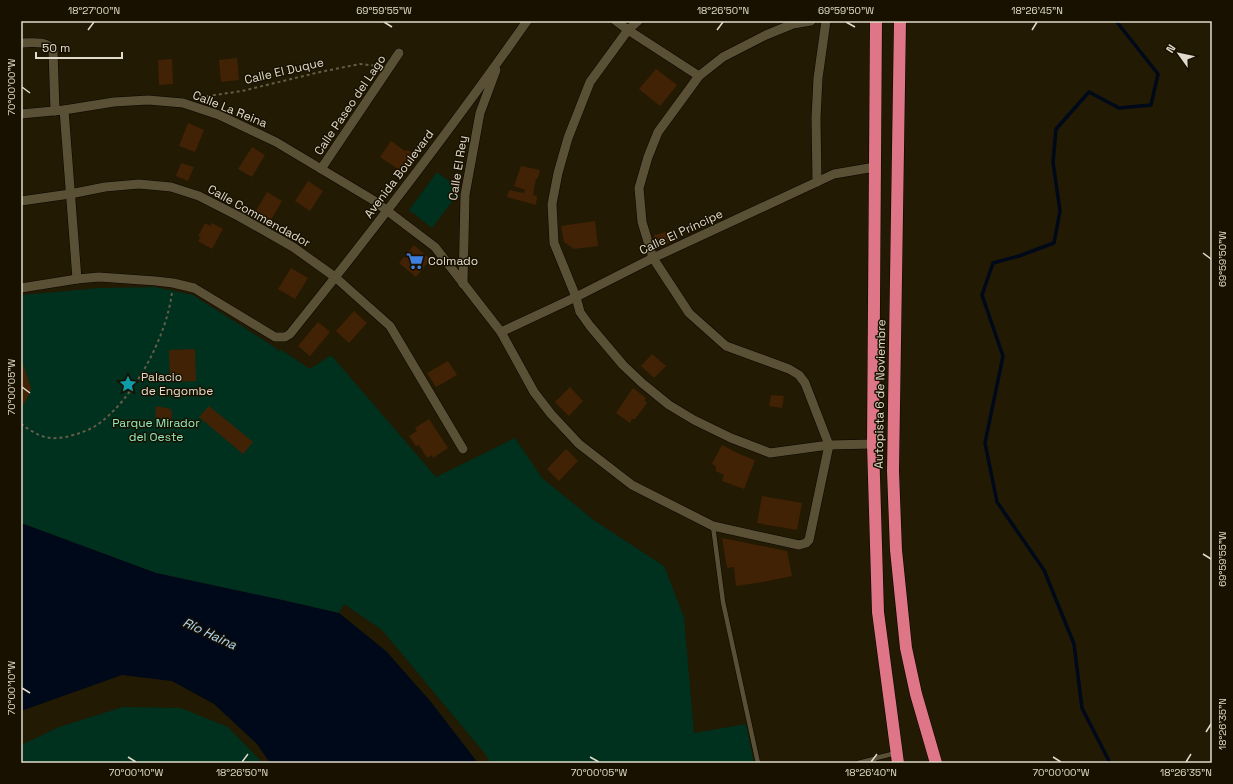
<svg xmlns="http://www.w3.org/2000/svg" width="1233" height="784" font-family="'Space Grotesk',sans-serif">
	<style>
		.green { fill: #00301e }
		.water { fill: #000919 }
		.lines { fill: none; stroke-linecap: round; stroke-linejoin: round }
		.stream { stroke: #000919; stroke-width: 3.5 }
		.building { fill: #422205 }
		.lane-casing { stroke: #0b0500; stroke-width: 5.5 }
		.street-casing { stroke: #0b0500; stroke-width: 10 }
		.highway-casing { stroke: #0b0500; stroke-width: 13 }
		.path { stroke: #645d48; stroke-width: 2; stroke-dasharray: 3 3; stroke-linecap: butt }
		.lane { stroke: #595036; stroke-width: 4.5 }
		.street { stroke: #595036; stroke-width: 9 }
		.highway { stroke: #de7688; stroke-width: 12 }
		.ticks { fill: none; stroke: #e0dbcc; stroke-width: 1.5 }
		.labels { text-anchor: middle; stroke-width: 3; stroke-linejoin: round; paint-order: stroke }
		.street-label { font-size: 12px; fill: #e0dbcc; stroke: #191100 }
		.poi-label { font-size: 12px; fill: #e0dbcc; stroke: #191100; text-anchor: start }
		.park-label { font-size: 12px; fill: #90ebbe; stroke: #191100 }
		.water-label { font-size: 13px; font-style: italic; fill: #b0dbfc; stroke: #191100 }
		.neatline { fill: none; stroke: #e0dbcc; stroke-width: 1.5 }
		.ticks-label { font-size: 10px; text-anchor: middle; fill: #e0dbcc }
	</style>
	<rect width="100%" height="100%" fill="#221a02"/>
	<g class="green">
		<polygon points="437,172 461,190 432,228 409,210"/>
		<polygon points="155,287 193,295 276,348 278,352 280,349 310,369 331,355 436,477 515,438 542,478 595,521 664,566 684,617 694,733 746,724 754,763 490,763 486,755 382,630 344,604 339,613 282,600 156,573 21,523 21,295 99,288"/>
		<polygon points="123,707 181,708 228,727 263,763 21,763 21,745 59,727"/>
	</g>
	<polygon class="water" points="21,523 156,573 282,600 339,613 386,651 431,702 478,763 270,763 257,744 214,704 172,681 122,675 21,711"/>
	<g class="lines">
		<polyline class="stream" points="1110,763 1082,708 1074,644 1044,570 997,502 985,443 1003,356 982,295 993,263 1019,256 1054,243 1060,211 1053,162 1056,129 1089,92 1119,108 1151,105 1158,74 1116,21"/>
	</g>
	<g class="building">
		<polygon points="237,58 239,80 221,82 219,60"/>
		<polygon points="172,59 173,84 159,85 158,60"/>
		<polygon points="656,69 677,85 660,106 639,89"/>
		<polygon points="188,123 204,130 195,152 179,146"/>
		<polygon points="391,141 405,151 408,150 414,154 401,171 380,157"/>
		<polygon points="252,147 265,155 252,177 238,169"/>
		<polygon points="181,163 194,167 188,181 176,176"/>
		<polygon points="521,166 540,170 538,178 536,179 533,195 537,196 536,205 507,197 509,190 524,193 525,190 514,186"/>
		<polygon points="308,181 323,191 310,211 295,201"/>
		<polygon points="267,192 282,201 268,225 253,216"/>
		<polygon points="595,221 598,246 574,249 564,242 561,226"/>
		<polygon points="205,223 210,226 212,223 223,229 212,249 198,241 201,237 198,236"/>
		<polygon points="666,232 669,243 656,246 654,235"/>
		<polygon points="414,245 430,259 416,277 399,263"/>
		<polygon points="291,268 308,278 295,299 278,289"/>
		<polygon points="354,311 367,323 349,343 336,331"/>
		<polygon points="318,322 330,332 310,356 298,346"/>
		<polygon points="195,349 196,381 170,382 169,350"/>
		<polygon points="652,354 666,366 654,378 641,366"/>
		<polygon points="448,361 457,375 436,387 427,373"/>
		<polygon points="21,364 23,364 31,388 30,393 21,409"/>
		<polygon points="570,387 583,401 569,416 555,402"/>
		<polygon points="633,388 646,398 644,400 647,403 635,419 632,419 630,423 616,413"/>
		<polygon points="771,395 784,396 782,408 769,406"/>
		<polygon points="156,406 171,409 172,414 171,425 161,424 162,418 155,418"/>
		<polygon points="209,406 253,442 243,454 199,417"/>
		<polygon points="429,419 448,448 433,458 432,455 427,458 419,445 416,446 409,436 417,431 415,428"/>
		<polygon points="722,445 739,454 755,460 744,489 722,481 724,475 716,471 716,466 712,464"/>
		<polygon points="566,449 578,461 559,481 547,469"/>
		<polygon points="762,496 802,503 797,530 757,523"/>
		<polygon points="722,538 787,551 792,576 763,582 736,586 734,567 727,568"/>
	</g>
	<g class="lines">
		<g class="lane-casing">
			<g id="lane">
				<polyline points="713,526 723,602 758,763"/>
				<polyline points="858,763 874,759"/>
				<polyline points="870,763 876,758 896,753"/>
			</g>
		</g>
		<g class="street-casing">
			<g id="street">
				<polyline points="616,21 628,30 699,76"/>
				<polyline points="638,21 628,30 590,82 568,138 558,173 552,204 554,243 576,297 580,312 590,326 623,365 642,383 669,405 694,420 731,438 770,453 829,445 873,444"/>
				<path d="M21,43c10,0 26,-3 32,7l2,61"/>
				<polyline points="64,110 77,279"/>
				<polyline points="21,114 64,110 114,102 148,100 183,103 219,115 276,142 373,200 435,247 501,332 534,392 551,414 579,444 632,485 713,526 799,545 806,543 809,540 829,445 805,383 799,375 789,369 726,346 689,313 653,258 642,222 639,188 648,157 658,132 699,76 723,57 766,35 793,24 811,21"/>
				<polyline points="321,169 399,53"/>
				<polyline points="817,182 816,118 818,78 826,21"/>
				<polyline points="21,201 70,194 105,187 139,184 171,187 199,196 240,217 293,247 335,277 390,326 463,449"/>
				<polyline points="463,284 465,195 480,113 496,70"/>
				<path d="M21,288l56,-9 22,-2 57,4 17,2 21,5 81,49h10l5,-3c82,-102 162,-206 237,-313"/>
				<polyline points="501,332 576,297 653,258 834,174 875,167"/>
			</g>
		</g>
		<g class="highway-casing">
			<g id="highway">
				<polyline points="876,21 873,444 878,612 898,763"/>
				<polyline points="900,21 893,471 896,550 906,648 916,694 936,763"/>
			</g>
		</g>
		<g class="path">
			<polyline points="201,97 242,91 320,72 360,64 378,66"/>
			<path d="M21,424c7,5 16,11 24,13 7,2 14,1 21,0 11,-3 22,-6 31,-12 37,-26 70,-89 75,-133"/>
		</g>
		<use href="#lane" class="lane"/>
		<use href="#street" class="street"/>
		<use href="#highway" class="highway"/>
	</g>
	<path class="ticks" d="M384,22l8,5M846,22l9,5M88,30l6,-8M717,30l6,-8M1032,30l5,-8M22,87l8,6M1203,253l8,6M22,387l8,6M1203,554l8,5M22,688l8,5M1206,732l5,-8M128,757l8,5M590,757l9,5M1053,757l8,5M242,762l6,-8M871,762l6,-8M1186,762l5,-8"/>
	<defs>
		<g id="supermarket-bare" transform="scale(1.38)"><path d="M-6-5.5h2.5l.6 2H6L4.5 2H-2.5L-4.4-4H-6ZM-1.5 3.2a1.3 1.3 0 1 0 .1 0ZM3 3.2a1.3 1.3 0 1 0 .1 0Z" fill="#3f7fe0" stroke="#191100" stroke-width="2.5" paint-order="stroke"/></g>
		<g id="sight-bare" transform="scale(1.38)"><path d="M0-6L1.8-2.2L6-1.7L2.9 1.2L3.7 5.4L0 3.3L-3.7 5.4L-2.9 1.2L-6-1.7L-1.8-2.2Z" fill="#0f9aa8" stroke="#191100" stroke-width="2.5" paint-order="stroke"/></g>
	</defs>
	<g fill-rule="evenodd">
		<use href="#supermarket-bare" x="415" y="261"/>
		<use href="#sight-bare" x="128" y="384"/>
	</g>
	<g class="labels">
		<g class="street-label">
			<text transform="translate(284 71) rotate(-13)" y="4">Calle El Duque</text>
			<text transform="translate(350 105) rotate(-56)" y="4">Calle Paseo del Lago</text>
			<text transform="translate(230 109) rotate(22)" y="4">Calle La Reina</text>
			<text transform="translate(458 168) rotate(-81)" y="4">Calle El Rey</text>
			<text transform="translate(399 174) rotate(-53)" y="4">Avenida Boulevard</text>
			<text transform="translate(259 216) rotate(29)" y="4">Calle Commendador</text>
			<text transform="translate(681 232) rotate(-25)" y="4">Calle El Príncipe</text>
			<text transform="translate(880 394) rotate(-89)" y="4">Autopista 6 de Noviembre</text>
		</g>
		<g class="poi-label">
			<text x="428" y="265">Colmado</text>
			<text x="141" y="381">Palacio<tspan x="141" dy="14">de Engombe</tspan></text>
		</g>
		<g class="park-label">
			<text x="156" y="427">Parque Mirador<tspan x="156" dy="14">del Oeste</tspan></text>
		</g>
		<g class="water-label">
			<text transform="translate(210 633) rotate(25)" y="5">Río Haina</text>
		</g>
	</g>
	<rect width="1233" height="784" fill="none" stroke="#191100" stroke-width="44"/>
	<g transform="translate(1179 54) rotate(303)" stroke="#191100" stroke-width="3" paint-order="stroke">
	<path d="M0-3L7 15L0 10L-7 15Z" fill="#e0dbcc"/>
	<text y="-6" font-size="11" font-weight="bold" text-anchor="middle" fill="#e0dbcc">N</text>
	</g>
	<path d="M36 52v6h86v-6" fill="none" stroke="#e0dbcc" stroke-width="2"/>
	<text x="42" y="52" font-size="12" fill="#e0dbcc" stroke="#191100" stroke-width="3" paint-order="stroke">50 m</text>
	<rect x="22" y="22" width="1189" height="740" class="neatline"/>
	<g class="ticks-label">
		<text x="94" y="14">18°27'00"N</text>
		<text x="384" y="14">69°59'55"W</text>
		<text x="723" y="14">18°26'50"N</text>
		<text x="846" y="14">69°59'50"W</text>
		<text x="1037" y="14">18°26'45"N</text>
		<text transform="translate(11 87) rotate(-90)" y="4">70°00'00"W</text>
		<text transform="translate(1222 259) rotate(-90)" y="4">69°59'50"W</text>
		<text transform="translate(11 387) rotate(-90)" y="4">70°00'05"W</text>
		<text transform="translate(1222 559) rotate(-90)" y="4">69°59'55"W</text>
		<text transform="translate(11 688) rotate(-90)" y="4">70°00'10"W</text>
		<text transform="translate(1222 724) rotate(-90)" y="4">18°26'35"N</text>
		<text x="136" y="776">70°00'10"W</text>
		<text x="242" y="776">18°26'50"N</text>
		<text x="599" y="776">70°00'05"W</text>
		<text x="871" y="776">18°26'40"N</text>
		<text x="1061" y="776">70°00'00"W</text>
		<text x="1186" y="776">18°26'35"N</text>
	</g>
</svg>
